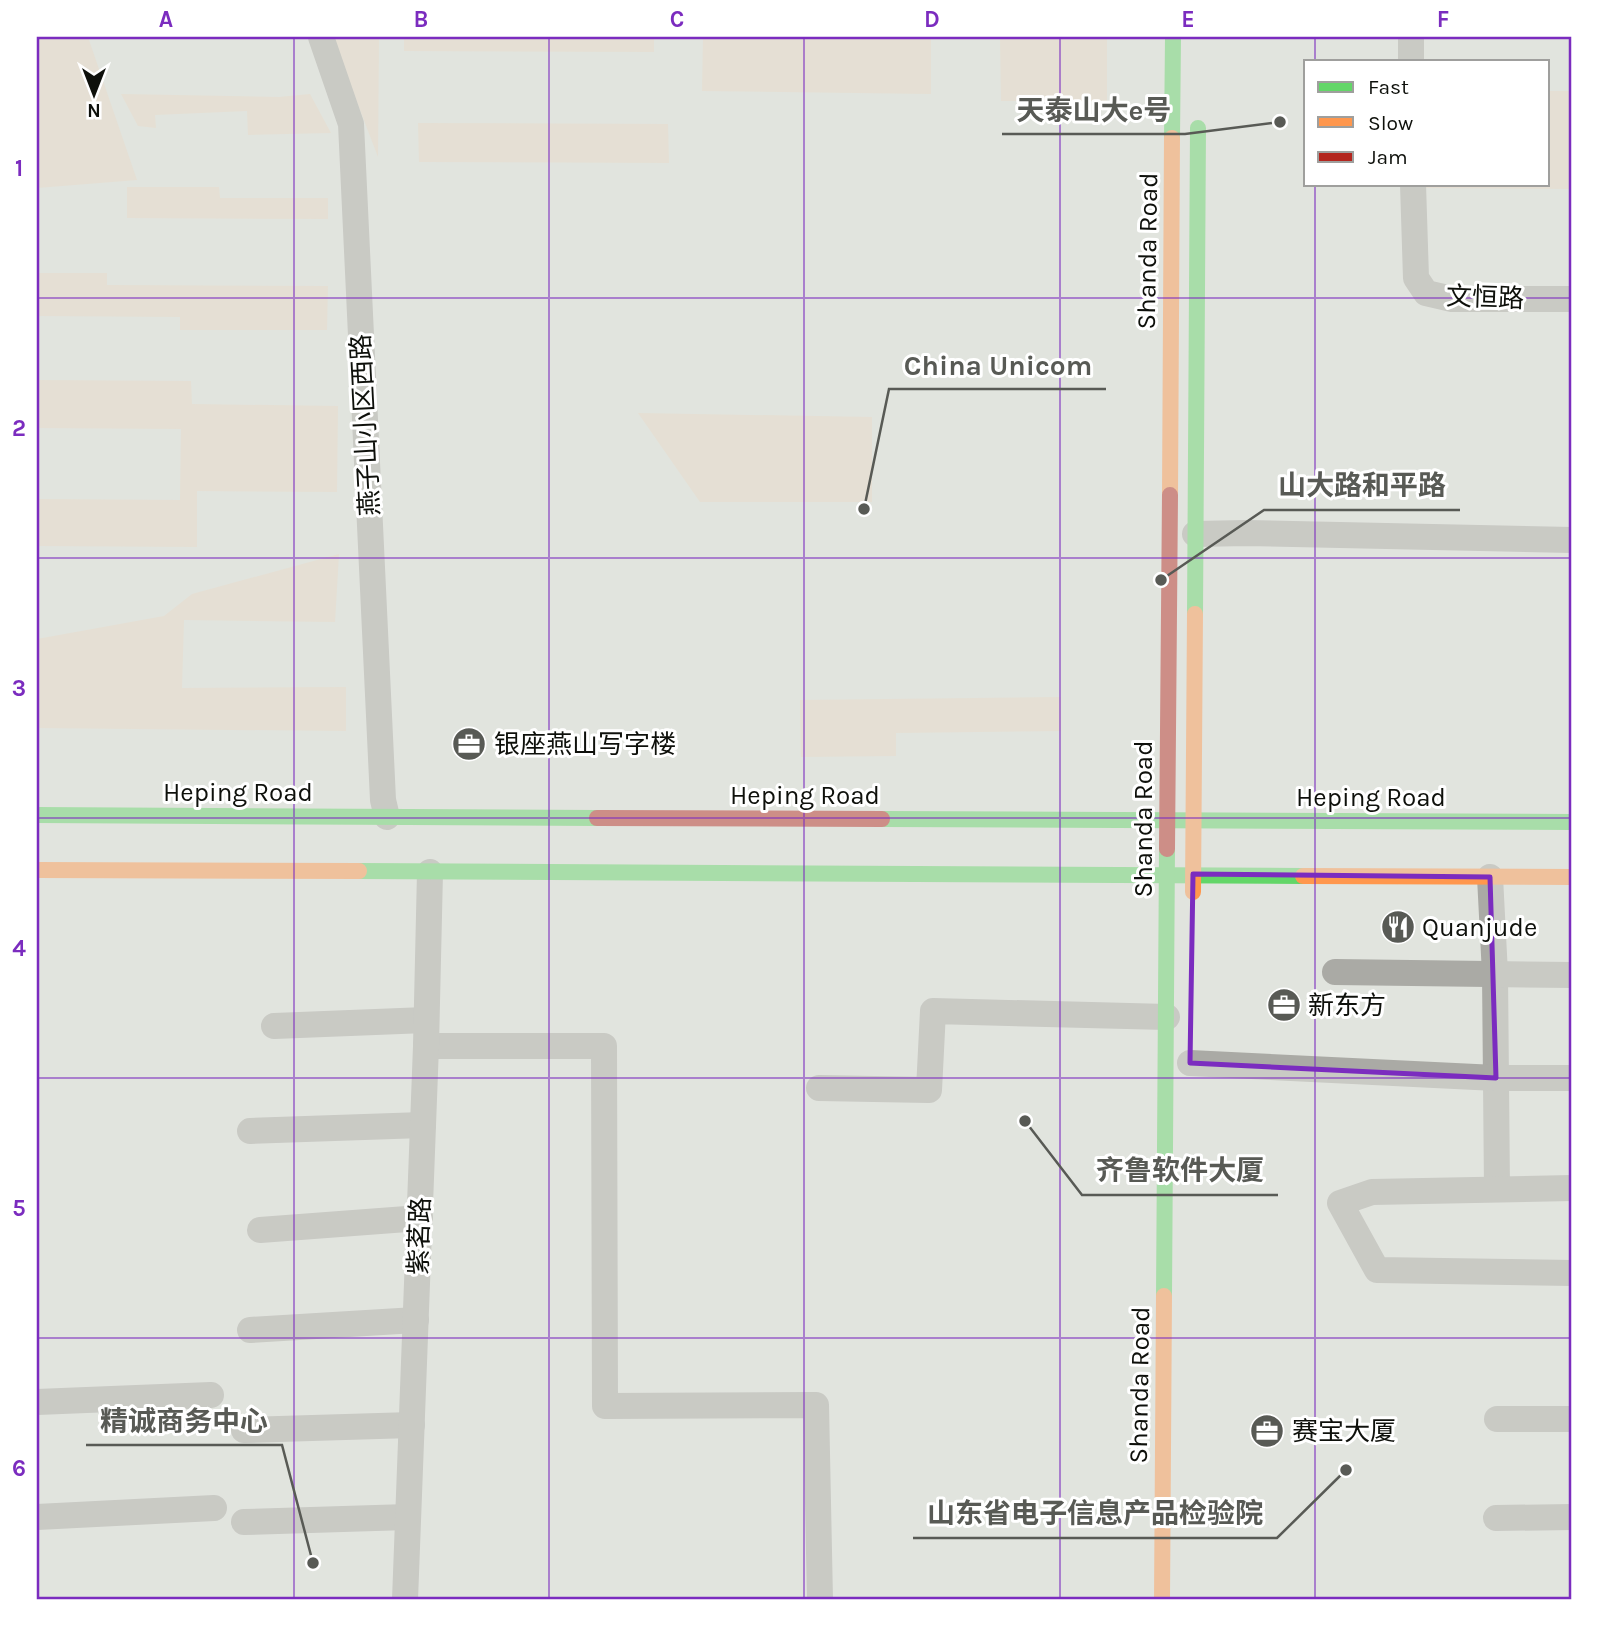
<svg xmlns="http://www.w3.org/2000/svg" width="1609" height="1637" font-family="Karla,'Noto Sans SC',sans-serif">
	<style>
		.green { fill: #e8dac7 }
		.lines { fill: none; stroke-linecap: round; stroke-linejoin: round }
		.street { stroke: #aaaaa5; stroke-width: 26 }
		.fast { stroke: #63d668; stroke-width: 16 }
		.slow { stroke: #ff974d; stroke-width: 16 }
		.jam { stroke: #b3261e; stroke-width: 16 }
		.marked { fill: none; stroke: #7b2cbf; stroke-width: 5; stroke-linejoin: round }
		.grid { fill: none; stroke: #7b2cbf; stroke-width: 2; stroke-opacity: 0.55 }
		.labels { text-anchor: middle; stroke-width: 6; stroke-linejoin: round; paint-order: stroke }
		.street-label { font-size: 26px; fill: #0e100b; stroke: #fff }
		.poi-label { font-size: 26px; fill: #0e100b; stroke: #fff; text-anchor: start }
		.leader { fill: none; stroke: #585a55; stroke-width: 2.5 }
		.callout-dot { fill: #585a55; stroke: #fff; stroke-width: 2.5 }
		.callout-label { font-size: 28px; text-anchor: middle; font-weight: bold; fill: #585a55; stroke: #fff; stroke-width: 6; stroke-linejoin: round; paint-order: stroke }
		.neatline { fill: none; stroke: #7b2cbf; stroke-width: 2.5 }
		.grid-label { font-size: 23px; text-anchor: middle; font-weight: bold; fill: #7b2cbf }
	</style>
	<rect width="100%" height="100%" fill="#e1e4de"/>
	<g class="green">
		<polygon points="37,37 88,37 137,180 37,188"/>
		<polygon points="332,37 379,37 378,157"/>
		<polygon points="404,37 654,37 654,52 404,51"/>
		<polygon points="703,37 931,37 931,94 702,91"/>
		<polygon points="1000,37 1107,37 1107,101 1001,101"/>
		<polygon points="1548,91 1572,91 1572,189 1426,188 1426,184 1548,184"/>
		<polygon points="121,94 279,97 310,94 331,133 248,135 247,111 155,115 156,128 138,126"/>
		<polygon points="418,123 668,124 669,163 419,162"/>
		<polygon points="127,187 219,187 220,198 328,198 328,219 127,218"/>
		<polygon points="37,273 107,273 107,285 328,286 327,330 180,330 180,317 37,316"/>
		<polygon points="37,380 191,381 192,404 338,406 337,492 197,491 197,547 37,546 37,499 180,500 181,429 37,428"/>
		<polygon points="638,413 872,417 872,502 700,502"/>
		<polygon points="339,554 335,622 184,620 182,688 346,687 346,731 37,728 37,639 164,616 192,594"/>
		<polygon points="1061,697 1061,731 896,733 896,756 801,757 800,700"/>
	</g>
	<g class="lines">
		<g class="street">
			<polyline points="321,37 351,124 383,800 387,817"/>
			<polyline points="1411,61 1411,37"/>
			<polyline points="1413,184 1416,278 1426,293 1452,299 1572,299"/>
			<polyline points="1195,534 1247,533 1572,540"/>
			<polyline points="1490,877 1495,974 1497,1189"/>
			<polyline points="1335,972 1572,975"/>
			<polyline points="274,1026 426,1020"/>
			<polyline points="426,1046 604,1046 605,1406 816,1405 820,1600"/>
			<polyline points="1190,1063 1496,1078 1572,1078"/>
			<polyline points="819,1088 929,1090 933,1011 1167,1017"/>
			<polyline points="250,1131 423,1125"/>
			<polyline points="1572,1188 1372,1192 1340,1203 1377,1270 1572,1273"/>
			<polyline points="260,1230 420,1218"/>
			<polyline points="250,1330 416,1320"/>
			<polyline points="37,1402 211,1395"/>
			<polyline points="1497,1419 1572,1419"/>
			<polyline points="244,1430 412,1425"/>
			<polyline points="37,1517 214,1508"/>
			<polyline points="1496,1518 1572,1517"/>
			<polyline points="244,1522 408,1517"/>
			<polyline points="405,1600 426,1046 430,872"/>
		</g>
		<g class="fast">
			<polyline points="1172,138 1173,37"/>
			<polyline points="1195,614 1198,128"/>
			<polyline points="37,815 597,818"/>
			<polyline points="882,819 1572,822"/>
			<polyline points="359,871 1303,876"/>
			<polyline points="1164,1296 1167,849"/>
		</g>
		<g class="slow">
			<polyline points="1170,495 1172,138"/>
			<polyline points="37,870 359,871"/>
			<polyline points="1303,876 1572,877"/>
			<polyline points="1193,892 1195,614"/>
			<polyline points="1162,1600 1164,1296"/>
		</g>
		<g class="jam">
			<polyline points="597,818 882,819"/>
			<polyline points="1167,849 1170,495"/>
		</g>
	</g>
	<path d="M0 0H1609V1637H0ZM1193,874l297,3 6,201 -306,-15z" fill="#e1e4de" fill-opacity=".55" fill-rule="evenodd"/>
	<path class="marked" d="M1193,874l297,3 6,201 -306,-15z"/>
	<path class="grid" d="M294,37v1563M549,37v1563M804,37v1563M1060,37v1563M1315,37v24M1315,184v1416M37,298h1535M37,558h1535M37,818h1535M37,1078h1535M37,1338h1535"/>
	<defs>
		<g id="office-disc" transform="scale(1.75)"><circle r="9.5" fill="#585a55" stroke="#fff"/><path d="M-6-3h4V-5.5h4V-3h4V5H-6ZM-1-4.5V-3h2v-1.5ZM-6 0V1H6V0Z" fill="#fff"/></g>
		<g id="restaurant-disc" transform="scale(1.75)"><circle r="9.5" fill="#585a55" stroke="#fff"/><path d="M-5-6h1v4h1v-4h1v4h1v-4h1v5L-1.5 .5V6h-2V.5L-5-1ZM5-6V6H3V1.5H1.5Q1.5-4 5-6Z" fill="#fff"/></g>
	</defs>
	<g fill-rule="evenodd">
		<use href="#office-disc" x="469" y="744"/>
		<use href="#restaurant-disc" x="1398" y="927"/>
		<use href="#office-disc" x="1284" y="1005"/>
		<use href="#office-disc" x="1267" y="1431"/>
	</g>
	<g class="labels">
		<g class="street-label">
			<text transform="translate(1147 251) rotate(-89)" y="9">Shanda Road</text>
			<text transform="translate(1485 297) rotate(2)" y="9">文恒路</text>
			<text transform="translate(365 425) rotate(-93)" y="9">燕子山小区西路</text>
			<text x="238" y="801">Heping Road</text>
			<text x="805" y="804">Heping Road</text>
			<text x="1371" y="806">Heping Road</text>
			<text transform="translate(1143 819) rotate(-90)" y="9">Shanda Road</text>
			<text transform="translate(419 1236) rotate(-88)" y="9">紫茗路</text>
			<text transform="translate(1139 1385) rotate(-89)" y="9">Shanda Road</text>
		</g>
		<g class="poi-label">
			<text x="494" y="753">银座燕山写字楼</text>
			<text x="1422" y="936">Quanjude</text>
			<text x="1308" y="1014">新东方</text>
			<text x="1292" y="1440">赛宝大厦</text>
		</g>
	</g>
	<path class="leader" d="M1280 122L1185 134H1002M864 509L889 389H1106M1161 580L1264 510H1460M1025 1121L1082 1195H1278M313 1563L282 1445H86M1346 1470L1277 1538H913"/>
	<g class="callout-dot">
		<circle cx="1280" cy="122" r="7"/>
		<circle cx="864" cy="509" r="7"/>
		<circle cx="1161" cy="580" r="7"/>
		<circle cx="1025" cy="1121" r="7"/>
		<circle cx="313" cy="1563" r="7"/>
		<circle cx="1346" cy="1470" r="7"/>
	</g>
	<g class="callout-label">
		<text x="1094" y="120">天泰山大e号</text>
		<text x="998" y="375">China Unicom</text>
		<text x="1362" y="495">山大路和平路</text>
		<text x="1180" y="1180">齐鲁软件大厦</text>
		<text x="184" y="1431">精诚商务中心</text>
		<text x="1095" y="1523">山东省电子信息产品检验院</text>
	</g>
	<rect width="1609" height="1637" fill="none" stroke="#ffffff" stroke-width="77"/>
	<rect x="1304" y="60" width="245" height="126" fill="#ffffff" stroke="#9f9f9d" stroke-width="2"/>
	<rect x="1318" y="82" width="35" height="10" fill="#63d668" stroke="#9f9f9d" stroke-width="2"/>
	<text x="1368" y="94" font-size="21" fill="#0e100b">Fast</text>
	<rect x="1318" y="117" width="35" height="10" fill="#ff974d" stroke="#9f9f9d" stroke-width="2"/>
	<text x="1368" y="130" font-size="21" fill="#0e100b">Slow</text>
	<rect x="1318" y="152" width="35" height="10" fill="#b3261e" stroke="#9f9f9d" stroke-width="2"/>
	<text x="1368" y="164" font-size="21" fill="#0e100b">Jam</text>
	<g transform="translate(94 94) rotate(180)" stroke="#ffffff" stroke-width="5" paint-order="stroke">
	<path d="M0-5L12 26L0 18L-12 26Z" fill="#0e100b"/>
	<text y="-10" font-size="19" font-weight="bold" text-anchor="middle" fill="#0e100b">N</text>
	</g>
	<rect x="38" y="38" width="1532" height="1560" class="neatline"/>
	<g class="grid-label">
		<text x="166" y="27">A</text>
		<text x="421" y="27">B</text>
		<text x="677" y="27">C</text>
		<text x="932" y="27">D</text>
		<text x="1188" y="27">E</text>
		<text x="1443" y="27">F</text>
		<text x="19" y="176">1</text>
		<text x="19" y="436">2</text>
		<text x="19" y="696">3</text>
		<text x="19" y="956">4</text>
		<text x="19" y="1216">5</text>
		<text x="19" y="1476">6</text>
	</g>
</svg>
